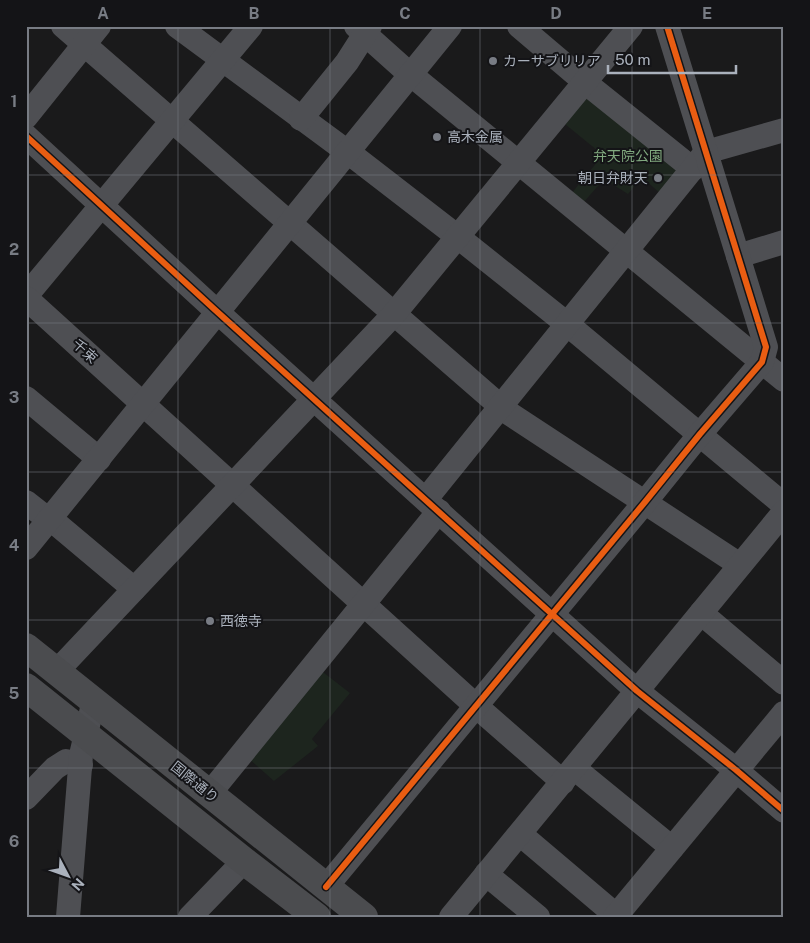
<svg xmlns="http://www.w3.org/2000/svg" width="810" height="943" font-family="'Public Sans','Noto Sans JP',sans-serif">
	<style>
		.green { fill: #1d251e }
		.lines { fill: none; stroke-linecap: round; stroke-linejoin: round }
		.minor { stroke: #4e4f53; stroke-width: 24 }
		.major { stroke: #4b4c4f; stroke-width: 28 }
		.cycleway-casing { stroke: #141417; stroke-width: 9 }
		.cycleway { stroke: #e95d12; stroke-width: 6 }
		.grid { fill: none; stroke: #787c84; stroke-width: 1; stroke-opacity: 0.55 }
		.poi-dot { fill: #787c84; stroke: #141417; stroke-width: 2 }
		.labels { text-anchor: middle; stroke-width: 4; stroke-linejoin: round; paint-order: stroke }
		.poi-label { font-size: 14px; fill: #aab1bc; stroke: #141417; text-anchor: start }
		.park-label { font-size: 14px; fill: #81a97f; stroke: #141417 }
		.street-label { font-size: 14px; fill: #aab1bc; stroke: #141417 }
		.neatline { fill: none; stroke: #787c84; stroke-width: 2 }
		.grid-label { font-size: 16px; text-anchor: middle; font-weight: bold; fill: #787c84 }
	</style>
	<rect width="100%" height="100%" fill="#1a1a1b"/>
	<g class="green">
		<polygon points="585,87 685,170 663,196 642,177 628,194 604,179 583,203 571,194 603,155 560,120"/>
		<polygon points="319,669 350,693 312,739 318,746 274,781 248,758"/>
	</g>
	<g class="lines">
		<g class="minor">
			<polyline points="63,26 507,412 740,565"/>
			<polyline points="177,26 357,159 458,237 567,324 784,505"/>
			<polyline points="356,26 404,69 784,380"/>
			<polyline points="519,26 592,88 693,169"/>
			<polyline points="26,117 99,26"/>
			<polyline points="301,119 347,62 370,26"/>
			<polyline points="26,136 213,308 637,691 736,770 784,811"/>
			<polyline points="738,256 784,242"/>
			<polyline points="26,296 251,26"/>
			<polyline points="26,298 476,706 563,782"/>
			<polyline points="26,398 99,459"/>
			<polyline points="426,499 706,152 784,130"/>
			<polyline points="26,502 49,520 59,526 134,589"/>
			<polyline points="26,548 450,26"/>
			<polyline points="701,613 784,683"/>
			<polyline points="57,671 394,314 631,26"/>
			<polyline points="574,768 672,848"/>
			<polyline points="210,793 439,511"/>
			<polyline points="26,798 55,768 66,761 81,765"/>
			<polyline points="520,834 618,917"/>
			<polyline points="486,874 538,917"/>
			<polyline points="326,887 645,502 700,434 762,362 766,347 667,26"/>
			<polyline points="68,917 81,755 94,700"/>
			<polyline points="190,917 244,861"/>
			<polyline points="451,917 784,512"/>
			<polyline points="615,917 784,713"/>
		</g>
		<g class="major">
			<polyline points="26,647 364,917"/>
			<polyline points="26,687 244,861 317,917"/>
		</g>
		<g class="cycleway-casing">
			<g id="cycleway">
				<polyline points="26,136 213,308 637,691 736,770 784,811"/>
				<polyline points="326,887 645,502 700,434 762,362 766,347 667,26"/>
			</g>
		</g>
		<use href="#cycleway" class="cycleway"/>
	</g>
	<path class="grid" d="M178,26v891M330,26v891M480,26v891M632,26v891M26,175h758M26,323h758M26,472h758M26,620h758M26,768h758"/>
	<g class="poi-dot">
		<circle cx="493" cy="61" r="5"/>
		<circle cx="437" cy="137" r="5"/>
		<circle cx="658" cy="178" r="5"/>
		<circle cx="210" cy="621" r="5"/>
	</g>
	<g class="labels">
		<g class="poi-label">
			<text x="503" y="66">カーサブリリア</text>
			<text x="447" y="142">高木金属</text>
			<text x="648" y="183" text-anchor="end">朝日弁財天</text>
			<text x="220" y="626">西徳寺</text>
		</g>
		<g class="park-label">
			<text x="628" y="161">弁天院公園</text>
		</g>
		<g class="street-label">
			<text transform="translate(85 351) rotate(42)" y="5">千束</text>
			<text transform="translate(195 782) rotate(39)" y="5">国際通り</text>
		</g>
	</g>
	<rect width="810" height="943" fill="none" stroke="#141417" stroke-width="55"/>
	<g transform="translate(68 876) rotate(131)" stroke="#141417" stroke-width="4" paint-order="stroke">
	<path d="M0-4L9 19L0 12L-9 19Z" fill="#aab1bc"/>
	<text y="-8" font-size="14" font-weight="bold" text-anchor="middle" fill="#aab1bc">N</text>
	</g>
	<path d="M608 65v8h128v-8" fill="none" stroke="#aab1bc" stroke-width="2.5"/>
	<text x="615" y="65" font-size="15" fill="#aab1bc" stroke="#141417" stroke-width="4" paint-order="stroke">50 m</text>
	<rect x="28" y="28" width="754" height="888" class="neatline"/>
	<g class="grid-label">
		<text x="103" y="19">A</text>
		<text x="254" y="19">B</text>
		<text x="405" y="19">C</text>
		<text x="556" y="19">D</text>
		<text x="707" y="19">E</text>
		<text x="14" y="107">1</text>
		<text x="14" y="255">2</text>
		<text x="14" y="403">3</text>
		<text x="14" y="551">4</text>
		<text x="14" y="699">5</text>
		<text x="14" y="847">6</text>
	</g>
</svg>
